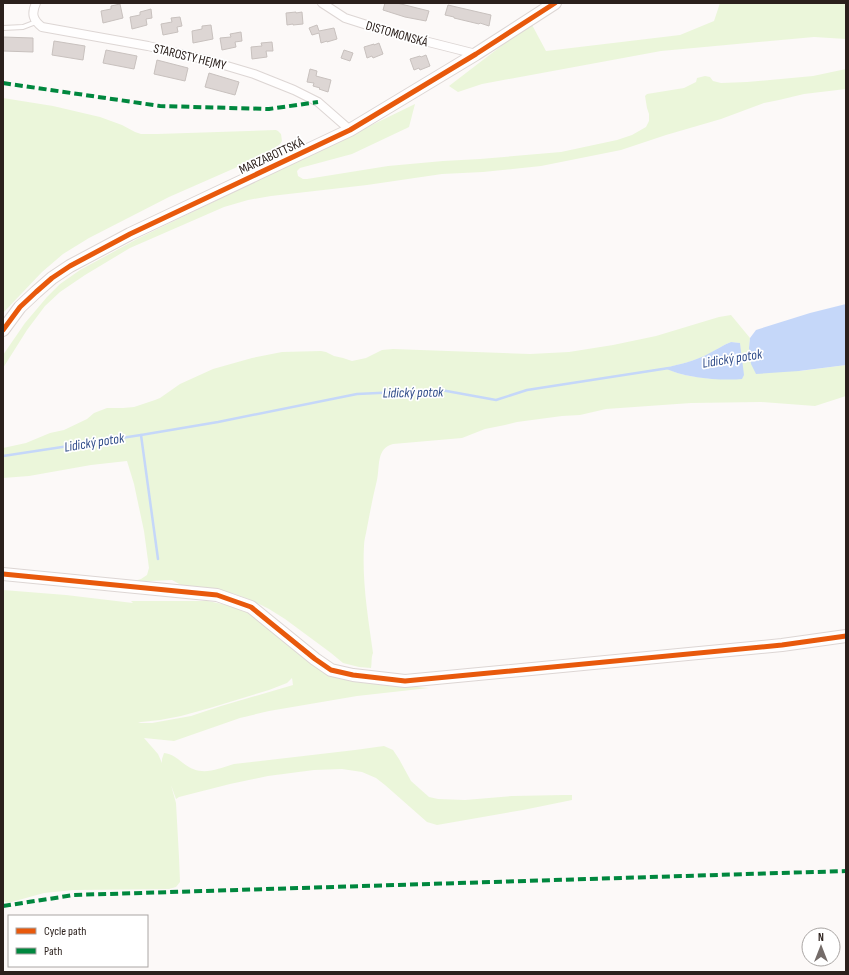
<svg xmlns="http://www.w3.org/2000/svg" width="849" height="975" font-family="'Sofia Sans Condensed',sans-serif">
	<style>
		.green { fill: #ebf6da; fill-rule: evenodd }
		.water { fill: #c5d7f9 }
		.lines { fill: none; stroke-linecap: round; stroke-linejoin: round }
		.stream { stroke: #c5d7f9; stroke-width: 2.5 }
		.building { fill: #ddd6d4; stroke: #c8c1be }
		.lane-casing { stroke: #ddd6d4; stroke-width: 6 }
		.street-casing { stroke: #ddd6d4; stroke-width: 10 }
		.secondary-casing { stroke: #ddd6d4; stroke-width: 14 }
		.lane { stroke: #fffefe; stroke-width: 4 }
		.street { stroke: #fffefe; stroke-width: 8 }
		.secondary { stroke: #fffefe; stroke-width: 12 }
		.quiet { stroke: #00873e; stroke-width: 4; stroke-dasharray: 8 4; stroke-linecap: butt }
		.cycleway-casing { stroke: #fff; stroke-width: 8 }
		.cycleway { stroke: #e8590c; stroke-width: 5 }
		.labels { text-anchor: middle; stroke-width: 3.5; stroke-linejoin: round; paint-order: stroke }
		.street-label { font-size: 13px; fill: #2b201c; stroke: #fff }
		.water-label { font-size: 14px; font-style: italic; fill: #314d8a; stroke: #fff }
	</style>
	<rect width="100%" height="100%" fill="#fcf9f8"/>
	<g class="green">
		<polygon points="720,3 846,3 846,39 814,37 661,51 482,84 458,92 449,86 531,23 546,51 680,35 714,21"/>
		<polygon points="846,69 846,89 804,94 779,100 764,103 721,119 666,135 621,150 541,166 483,172 442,174 367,185 271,196 248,200 224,207 130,248 85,275 60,292 45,306 27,330 3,368 3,355 25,323 47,297 60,284 80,270 137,239 415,104 409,127 407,128 352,154 300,168 297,171 298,176 303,179 307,179 388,166 443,161 480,159 561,152 617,140 632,135 646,127 649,121 649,114 647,108 645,96 647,94 684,88 696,82 697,78 705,76 710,77 713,81 721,83 747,82 813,76"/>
		<polygon points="3,98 53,106 100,117 122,125 135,132 141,134 157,134 276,130 278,131 281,134 282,141 280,144 273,149 235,168 169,197 89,238 63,254 42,272 3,313"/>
		<path d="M731,315l19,23 -1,10 51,23 46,-6v31l-31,10 -54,-4 -70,1 -85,6 -26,6 -18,1 -45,6 -12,3 -20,4 -23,9 -69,6c-17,4 -13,23 -16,36 -4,16 -7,32 -10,48 -1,6 -3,12 -3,18 -2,36 4,71 9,107 -2,4 -1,11 -2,15l-12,-1 -16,-4 -12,-10 -46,-34 -16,-10 -18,-9 -16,-6 -24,-5 -30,-4 -9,-5 -41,2 10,-3 6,-4 2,-7 -5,-37 -10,-47 -7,-23 -36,4 -62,11 -26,2v-30l23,-5 24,-10 14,-3 23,-11 7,-6 13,-5h16l11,-1 21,-7 5,-2 20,-14 33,-15 39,-11 30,-6 39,-1 5,1 8,4 9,2 9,3 14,-3 16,-8 11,-1 137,5 39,-2 44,-7 43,-9 63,-19zM731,342l9,1 1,14 -28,22c-16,-2 -33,-3 -47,-11 14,-4 29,-7 43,-14 7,-4 14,-9 22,-12z"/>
		<path d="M3,590l63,5 67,8 -2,-2h77l23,5 35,13 79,58 61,9 23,2 -72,8 -88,15 -29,7 -66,23 -30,-3 14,16 4,9v-4l2,-6c8,1 13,5 19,10 17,14 32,7 51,1l121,-14 29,-4 9,4 6,9 12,22 18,16 9,2 27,1 47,-4 52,-1h8v5l-49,10 -86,15 -10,-3 -42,-37 -9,-7 -14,-6 -20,-3 -28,1 -46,6 -38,8 -51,13 -3,2 -5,-14 5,18 3,54 1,25 -4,5 -7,2 -95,1 -30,3 -36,10 -5,-2zM292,678l1,7 -72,21 -30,10 -39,7h-14l3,-1 19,-2 21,-4 29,-8 59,-18 18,-7z"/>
	</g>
	<g class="water">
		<polygon points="846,304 846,365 799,371 756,374 751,364 749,348 750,338 756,330 810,313"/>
		<path d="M731,342l9,1 4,32 -2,4c-20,2 -59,-1 -77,-11 15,-4 30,-7 43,-14 8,-4 15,-9 23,-12z"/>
	</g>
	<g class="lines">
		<g class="stream">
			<polyline points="739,357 754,355"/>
			<polyline points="141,435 158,559"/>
			<polyline points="3,456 141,435 218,422 357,394 441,390 496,400 527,390 669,368"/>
		</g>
	</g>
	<g class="building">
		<polygon points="385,3 397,3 429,11 426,21 405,17 383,10"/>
		<polygon points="120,4 123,18 103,23 101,11 111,9 111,6"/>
		<polygon points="448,5 491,15 489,26 480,23 479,24 454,18 454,17 445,15"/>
		<polygon points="151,9 152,18 146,19 147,25 132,29 130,17 140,15 140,12"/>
		<polygon points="296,12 296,13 302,12 303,24 293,25 293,24 287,25 286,13"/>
		<polygon points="180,17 182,26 177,27 178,32 163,35 161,24 172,22 171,18"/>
		<polygon points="211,25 213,39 193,43 192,31 202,29 202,26"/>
		<polygon points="317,25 319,31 334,28 337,39 327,42 327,41 321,43 319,33 312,35 309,28"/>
		<polygon points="241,32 242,41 235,42 236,47 222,50 220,38 231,37 230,34"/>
		<polygon points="3,37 33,38 33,52 3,51"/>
		<polygon points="54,41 85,46 83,60 52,55"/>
		<polygon points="272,42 273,51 266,51 267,57 252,59 251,47 262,46 261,43"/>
		<polygon points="379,43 383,54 373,58 372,56 367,58 364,47 374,44 374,45"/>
		<polygon points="106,50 137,56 134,69 103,63"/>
		<polygon points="344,50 353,53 350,61 341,58"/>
		<polygon points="426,55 430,66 420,70 419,68 414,70 410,59 420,56 421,57"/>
		<polygon points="157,60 188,68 185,81 154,74"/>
		<polygon points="310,69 317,71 316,76 331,80 328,92 319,89 320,88 313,86 314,83 307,82"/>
		<polygon points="209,73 239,82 235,95 205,87"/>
	</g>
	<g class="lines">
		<g class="lane-casing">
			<polyline id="lane" points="3,28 23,27 36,22"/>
		</g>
		<g class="street-casing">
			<g id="street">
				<path d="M36,3c-5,11 -3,17 6,24l106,19 59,14 47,14 40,16 24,12 32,28"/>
				<polyline points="322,3 345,18 389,32 476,54"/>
			</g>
		</g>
		<g class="secondary-casing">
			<g id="secondary">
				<polyline points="3,330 20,307 36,292 52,278 70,266 130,234 350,130 476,54 555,3"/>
				<polyline points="3,574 217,595 251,607 315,659 331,670 353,675 405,681 782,645 846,636"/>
			</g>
		</g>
		<use href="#lane" class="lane"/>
		<use href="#street" class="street"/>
		<use href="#secondary" class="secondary"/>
		<g class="quiet">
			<polyline points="3,83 160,106 269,109 318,102"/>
			<polyline points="3,906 74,895 846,871"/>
		</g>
		<g class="cycleway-casing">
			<g id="cycleway">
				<polyline points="3,330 20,307 36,292 52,278 70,266 130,234 350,130 476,54 555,3"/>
				<polyline points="3,574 217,595 251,607 315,659 331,670 353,675 405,681 782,645 846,636"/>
			</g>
		</g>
		<use href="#cycleway" class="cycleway"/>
	</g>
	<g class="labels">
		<g class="street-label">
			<text transform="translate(397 33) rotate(16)" y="5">DISTOMONSKÁ</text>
			<text transform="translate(190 56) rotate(14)" y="5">STAROSTY HEJMY</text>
			<text transform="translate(271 155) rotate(-25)" y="5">MARZABOTTSKÁ</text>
		</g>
		<g class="water-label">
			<text transform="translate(732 358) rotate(-9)" y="5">Lidický potok</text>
			<text transform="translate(413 392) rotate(-1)" y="5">Lidický potok</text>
			<text transform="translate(94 442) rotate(-9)" y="5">Lidický potok</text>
		</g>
	</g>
	<rect width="849" height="975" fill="none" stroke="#2b201c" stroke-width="8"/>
	<rect x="8" y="915" width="140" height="52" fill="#ffffff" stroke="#aaa6a4"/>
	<rect x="16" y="928" width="20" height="6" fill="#e8590c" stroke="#aaa6a4"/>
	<text x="44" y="935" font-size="12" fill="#2b201c">Cycle path</text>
	<rect x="16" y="948" width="20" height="6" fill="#00873e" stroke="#aaa6a4"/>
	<text x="44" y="955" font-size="12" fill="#2b201c">Path</text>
	<g transform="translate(821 947)"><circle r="19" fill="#ffffff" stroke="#aaa6a4"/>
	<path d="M0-3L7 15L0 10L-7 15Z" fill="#746c69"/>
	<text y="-6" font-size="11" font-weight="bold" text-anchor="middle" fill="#2b201c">N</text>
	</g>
</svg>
